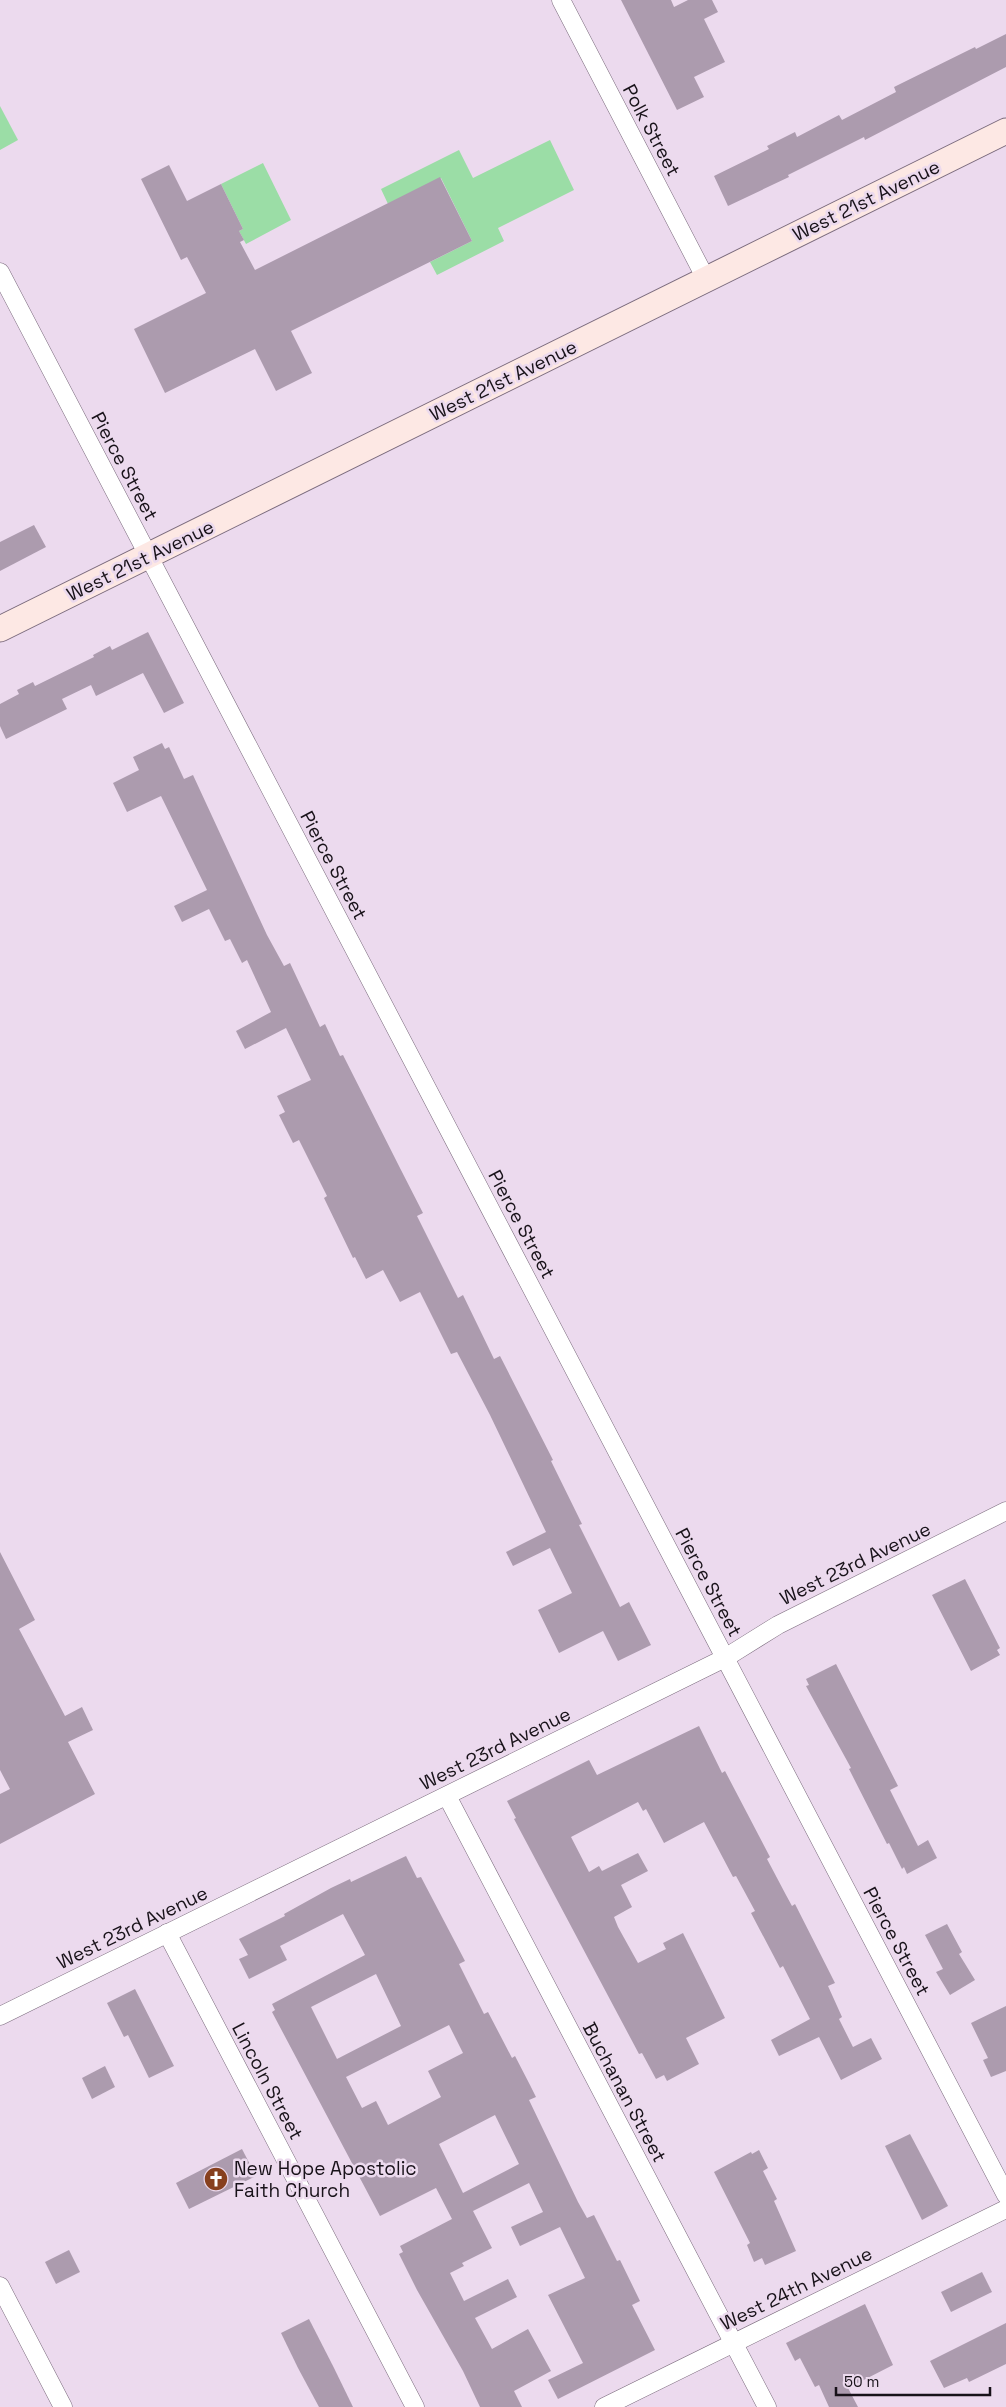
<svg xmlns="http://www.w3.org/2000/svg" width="1006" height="2407" font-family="'Space Grotesk',sans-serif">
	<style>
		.green { fill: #9bdda6 }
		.building { fill: #ac9bae; fill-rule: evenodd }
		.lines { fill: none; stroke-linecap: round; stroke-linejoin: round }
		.street-casing { stroke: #7b6b7d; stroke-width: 19 }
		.secondary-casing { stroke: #7b6b7d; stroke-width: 27 }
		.street { stroke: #fff; stroke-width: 18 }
		.secondary { stroke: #fde8e4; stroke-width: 25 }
		.labels { text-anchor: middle; stroke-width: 5; stroke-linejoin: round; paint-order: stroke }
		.street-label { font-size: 19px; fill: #181219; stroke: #ecdaee }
		.poi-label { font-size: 19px; fill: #181219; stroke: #ecdaee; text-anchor: start }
	</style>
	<rect width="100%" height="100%" fill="#ecdaee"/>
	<g class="green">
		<polygon points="0,106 18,140 0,150"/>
		<polygon points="550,140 574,190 498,228 504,241 437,275 430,262 472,241 441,178 388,204 381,189 459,150 473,178"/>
		<polygon points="263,163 291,220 246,244 239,231 243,229 221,184"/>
	</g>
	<g class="building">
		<polygon points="621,0 671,0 674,7 688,0 712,0 718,12 704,19 725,62 694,77 704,97 677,110"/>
		<polygon points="1006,34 1006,67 865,140 864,137 788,175 789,177 728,206 714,176 769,149 767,146 795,132 797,137 839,115 842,120 896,92 894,87 975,47 976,49"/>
		<polygon points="169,165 187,201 221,184 243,229 239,231 244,240 240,242 255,270 440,177 472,241 291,331 312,373 276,391 255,349 165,393 134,329 206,293 187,257 181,260 141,179"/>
		<polygon points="34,525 46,547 0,571 0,542"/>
		<polygon points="148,632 184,703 164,713 143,673 96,696 91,685 62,699 67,709 6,739 0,726 0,704 19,694 17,690 33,682 35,686 94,657 93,655 110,646 112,650"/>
		<polygon points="162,743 165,749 169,747 184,779 193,775 267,935 284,966 290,963 320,1027 325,1024 340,1056 343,1055 401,1170 423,1213 417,1216 458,1298 463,1295 494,1359 500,1356 553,1460 551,1461 582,1524 579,1525 620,1607 629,1602 651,1645 618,1661 603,1631 559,1653 538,1610 572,1593 550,1548 513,1566 506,1552 546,1532 490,1415 457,1352 451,1354 420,1292 400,1302 383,1270 366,1279 355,1257 353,1258 324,1198 327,1196 299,1140 293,1143 279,1115 285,1112 277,1096 311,1080 286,1028 245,1049 236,1031 271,1012 247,960 242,963 230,939 225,941 209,909 182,922 174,906 207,890 161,796 127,812 113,783 139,770 133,757"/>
		<polygon points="0,1552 35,1620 19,1629 65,1716 82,1707 93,1730 68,1742 95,1794 0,1844 0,1794 10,1789 0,1770"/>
		<polygon points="965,1579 1000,1648 997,1650 1000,1655 971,1671 932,1595"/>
		<polygon points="836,1664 898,1786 890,1790 918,1846 928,1840 937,1858 907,1874 904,1867 902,1869 889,1843 887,1844 849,1769 851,1768 806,1686 809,1685 806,1679"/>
		<polygon points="699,1726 722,1773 725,1771 770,1857 767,1859 786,1895 792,1906 795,1904 835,1983 828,1986 842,2017 839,2019 853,2047 871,2038 882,2059 841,2080 819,2037 779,2056 771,2040 810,2019 783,1966 780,1968 751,1913 755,1911 736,1876 733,1877 704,1822 664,1843 646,1809 643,1811 638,1802 571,1837 589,1872 599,1866 602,1871 638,1853 648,1871 621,1885 632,1907 614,1917 618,1927 638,1963 666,1949 663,1943 683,1933 725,2018 686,2038 699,2064 667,2081 664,2075 656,2079 642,2053 639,2054 514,1819 516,1818 507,1801 589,1760 597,1775"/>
		<path d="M406,1856l11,22 4,-1 44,84 -6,3 25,50 4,-2 24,46 3,-2 15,29 6,12 -7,3 49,102 9,16 7,-3 23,46 3,-1 20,41 -8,4 23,45 -97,49 -10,-19 35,-17 -35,-68 37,-17 -25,-51 -40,19 -9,-19 32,-15 -14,-29 -56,28 19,37 -30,15 2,3 -14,7 14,28 44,-22 9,18 -42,21 17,31 36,-20 23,42 -37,20 8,16h-42l-17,-36 -46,-81 -18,-36 4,-2 -3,-6 52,-27 -16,-31 -56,28 -108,-204 3,-2 -3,-6 93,-49 -22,-41 -63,32 7,14 -38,19 -10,-20 9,-4 -9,-16 46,-23 -1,-2 47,-26 19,-9 1,3zM376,1974l25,52 -64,33 -26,-52zM449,2025l14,28 -35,18 13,26 -53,28 -12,-24 -14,7 -16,-31zM495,2115l24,49 -56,29 -24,-49z"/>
		<polygon points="947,1924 962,1952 959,1954 975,1980 950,1995 936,1972 943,1969 925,1935"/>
		<polygon points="135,1989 174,2066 149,2078 128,2035 124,2037 107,2003"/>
		<polygon points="1006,2006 1006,2071 991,2077 983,2060 988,2058 971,2023"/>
		<polygon points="105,2066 115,2087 92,2099 82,2078"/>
		<polygon points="910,2134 948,2206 922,2220 885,2146"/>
		<polygon points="242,2149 256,2176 189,2209 176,2183"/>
		<polygon points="759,2150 768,2168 763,2171 777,2199 774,2201 796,2251 765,2265 762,2258 754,2262 747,2245 750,2243 714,2172 751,2152 752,2154"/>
		<polygon points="69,2250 80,2272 56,2284 45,2262"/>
		<polygon points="982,2272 992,2292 951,2312 941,2292"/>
		<polygon points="865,2304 893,2365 848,2388 858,2407 829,2407 819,2385 815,2387 800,2358 795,2361 786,2343"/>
		<polygon points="309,2319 334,2368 353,2407 319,2407 298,2368 281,2333"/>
		<polygon points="1006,2323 1006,2364 969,2382 967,2378 944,2388 930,2361"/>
	</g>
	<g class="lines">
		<g class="street-casing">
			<g id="street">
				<polyline points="561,0 706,279"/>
				<polyline points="0,272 1006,2195"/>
				<polyline points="447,1796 767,2407"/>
				<polyline points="167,1933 415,2407"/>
				<polyline points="0,2016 725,1658 778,1625 1006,1511"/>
				<polyline points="0,2286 63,2407"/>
				<polyline points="604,2407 1006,2209"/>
			</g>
		</g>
		<g class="secondary-casing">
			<polyline id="secondary" points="0,629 1006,131"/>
		</g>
		<use href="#street" class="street"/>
		<use href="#secondary" class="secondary"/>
	</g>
	<defs>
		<g id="church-disc" transform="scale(1.25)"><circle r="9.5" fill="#87401e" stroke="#ecdaee"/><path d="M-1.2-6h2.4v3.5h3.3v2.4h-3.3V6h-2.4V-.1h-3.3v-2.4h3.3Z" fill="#fff"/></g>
	</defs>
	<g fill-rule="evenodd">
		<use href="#church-disc" x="216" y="2179"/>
	</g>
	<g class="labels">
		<g class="street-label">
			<text transform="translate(652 130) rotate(62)" y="7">Polk Street</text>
			<text transform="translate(866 200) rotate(-26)" y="7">West 21st Avenue</text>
			<text transform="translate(503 380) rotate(-26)" y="7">West 21st Avenue</text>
			<text transform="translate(125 466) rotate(62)" y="7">Pierce Street</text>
			<text transform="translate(140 560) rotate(-26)" y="7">West 21st Avenue</text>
			<text transform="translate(334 865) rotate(62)" y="7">Pierce Street</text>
			<text transform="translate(522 1224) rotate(62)" y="7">Pierce Street</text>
			<text transform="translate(855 1563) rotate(-26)" y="7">West 23rd Avenue</text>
			<text transform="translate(709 1582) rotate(62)" y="7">Pierce Street</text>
			<text transform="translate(495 1748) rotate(-26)" y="7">West 23rd Avenue</text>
			<text transform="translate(132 1927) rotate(-26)" y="7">West 23rd Avenue</text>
			<text transform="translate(897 1941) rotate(62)" y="7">Pierce Street</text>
			<text transform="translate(268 2081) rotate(62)" y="7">Lincoln Street</text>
			<text transform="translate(625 2092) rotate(62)" y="7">Buchanan Street</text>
			<text transform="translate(796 2288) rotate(-26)" y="7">West 24th Avenue</text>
		</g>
		<g class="poi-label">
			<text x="234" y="2175">New Hope Apostolic<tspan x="234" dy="22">Faith Church</tspan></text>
		</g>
	</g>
	<path d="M836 2387v8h154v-8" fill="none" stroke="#181219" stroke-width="2.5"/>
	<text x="844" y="2387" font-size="15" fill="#181219" stroke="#ecdaee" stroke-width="4" paint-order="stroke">50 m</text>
</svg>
